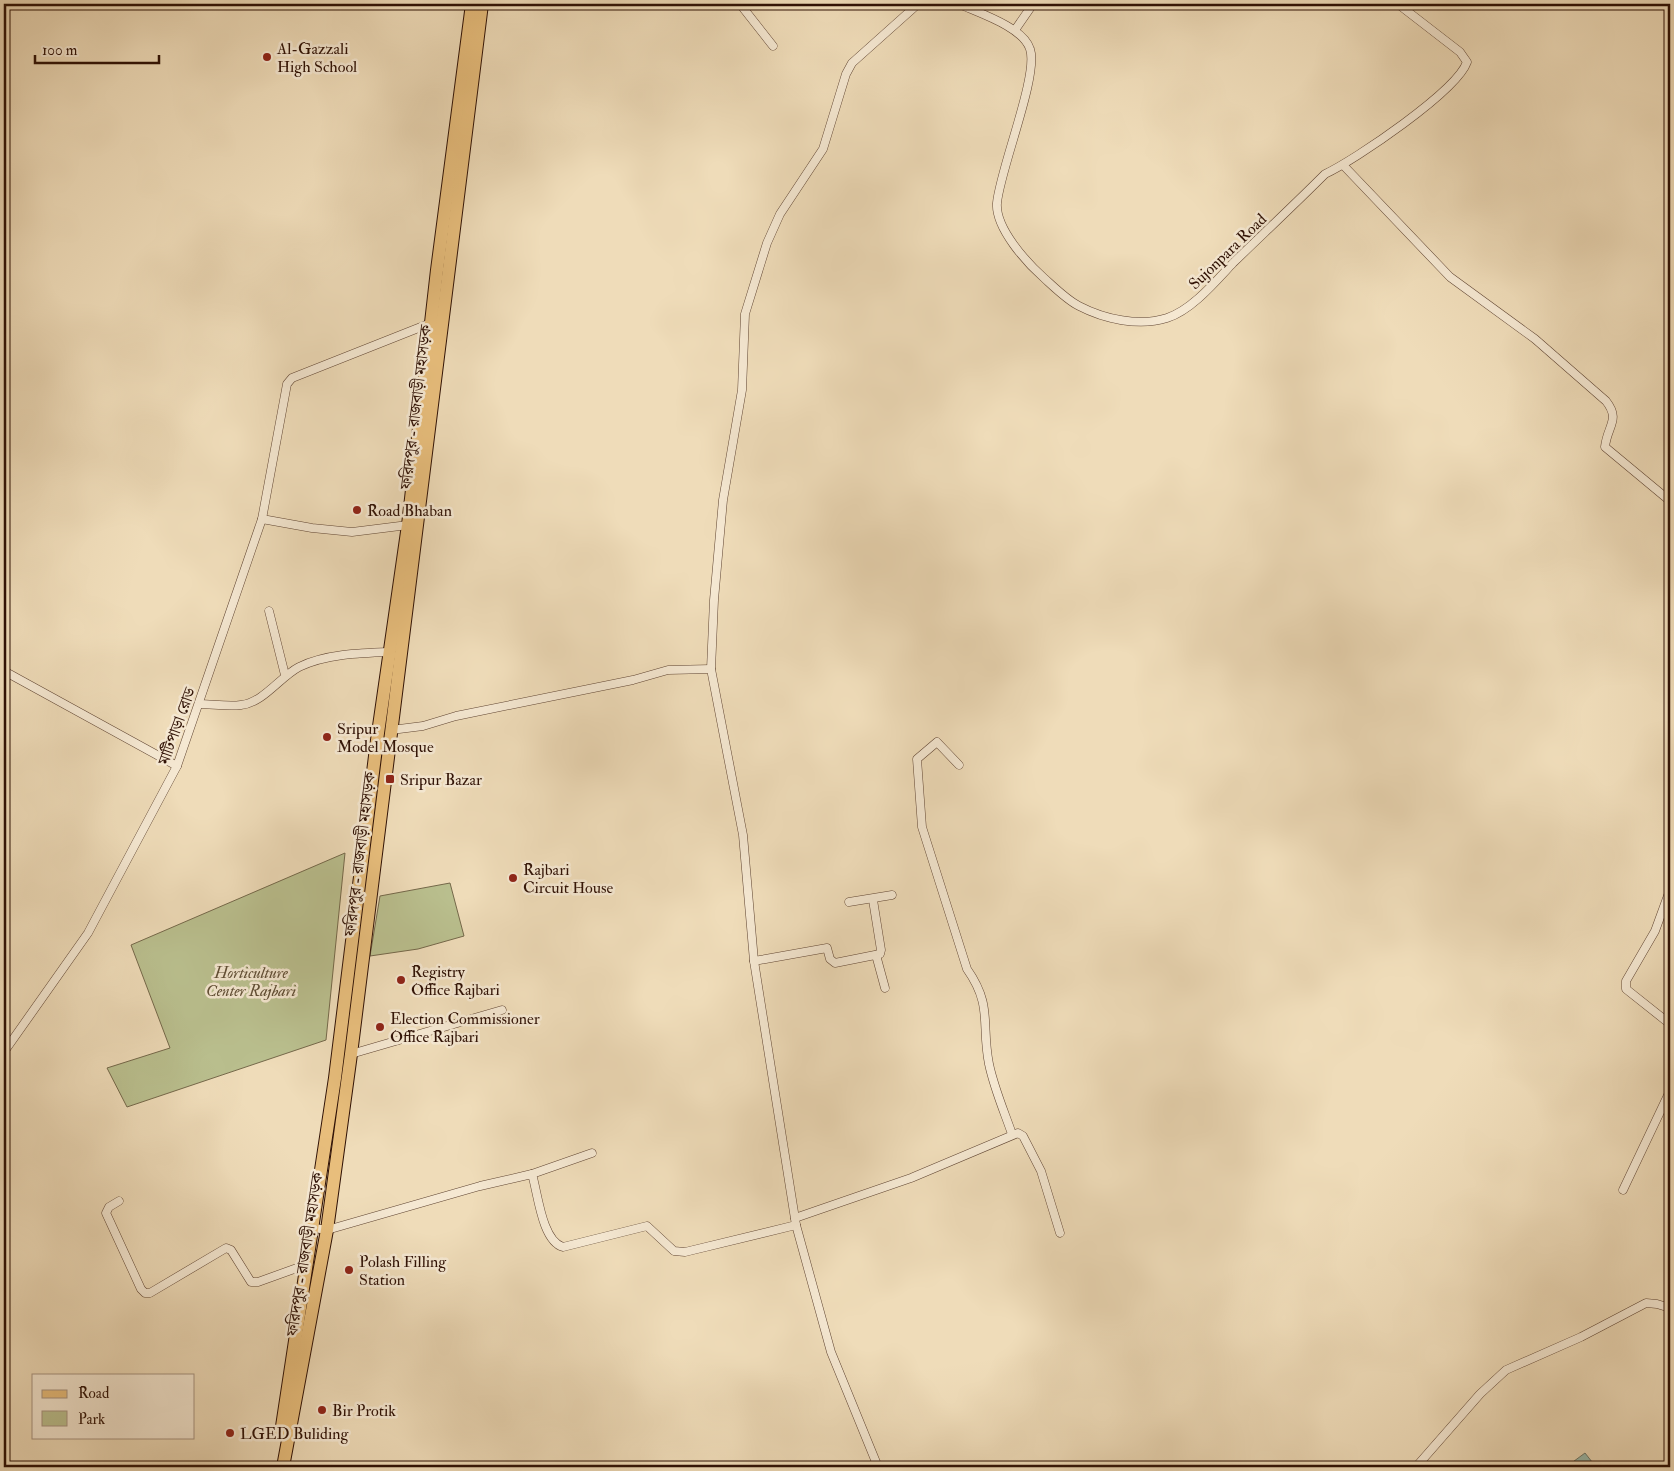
<svg xmlns="http://www.w3.org/2000/svg" width="1674" height="1471" font-family="'IM FELL Double Pica','Noto Serif Bengali',serif">
	<style>
		.green { fill: #bac08f; stroke: #74684a }
		.water { fill: #9abcae; stroke: #6f786a }
		.lines { fill: none; stroke-linecap: round; stroke-linejoin: round }
		.street-casing { stroke: #5f4432; stroke-width: 9 }
		.primary-casing { stroke: #2f1105; stroke-width: 14 }
		.street { stroke: #f5e8d2; stroke-width: 8 }
		.primary { stroke: #e8be7c; stroke-width: 12 }
		.poi-dot { fill: #8f2418; stroke: #f5e8d2; stroke-width: 2 }
		.labels { text-anchor: middle; stroke-width: 5; stroke-linejoin: round; paint-order: stroke }
		.poi-label { font-size: 16px; fill: #2f1105; stroke: #f5e8d2; text-anchor: start }
		.street-label { font-size: 16px; fill: #2f1105; stroke: #f5e8d2 }
		.park-label { font-size: 16px; font-style: italic; fill: #604e35; stroke: #f5e8d2 }
	</style>
	<rect width="100%" height="100%" fill="#efdcb9"/>
	<filter id="stains"><feTurbulence type="fractalNoise" baseFrequency=".004" numOctaves="4"/><feColorMatrix values="0 0 0 0 .2 0 0 0 0 .09 0 0 0 0 .02 0 0 0 .5 -.17"/></filter>
	<radialGradient id="worn" r=".72"><stop offset=".6" stop-color="#630" stop-opacity="0"/><stop offset="1" stop-color="#630" stop-opacity=".3"/></radialGradient>
	<g class="green">
		<polygon points="345,853 326,1040 127,1107 107,1068 170,1048 131,945"/>
		<polygon points="450,883 464,936 418,949 370,956 380,896"/>
	</g>
	<polygon class="water" points="1585,1453 1596,1467 1566,1467"/>
	<g class="lines">
		<g class="street-casing">
			<g id="street">
				<polyline points="740,4 773,46"/>
				<path d="M959,4c20,9 64,23 71,45 9,26 -30,120 -33,154 -2,25 30,60 47,75 10,9 23,22 35,28 25,13 60,21 88,12 25,-8 49,-37 66,-55 31,-30 62,-59 92,-89 30,-14 132,-83 142,-112l-7,-10 -62,-48"/>
				<polyline points="1015,30 1033,4"/>
				<path d="M1344,166l106,111 85,62 71,62c15,19 1,25 -1,46l65,54"/>
				<polyline points="262,519 287,384 292,378 431,323"/>
				<polyline points="269,611 285,675"/>
				<polyline points="4,671 177,766"/>
				<path d="M199,704c13,0 29,3 42,1 22,-2 39,-28 58,-38 27,-13 61,-14 91,-15"/>
				<polyline points="391,730 423,726 456,716 633,680 668,670 711,669"/>
				<path d="M959,765l-22,-23 -20,17 5,68 45,142c26,37 14,55 22,95 5,24 15,47 23,70"/>
				<polyline points="1670,890 1655,931 1626,981 1626,989 1670,1024"/>
				<polyline points="849,902 892,895"/>
				<polyline points="876,955 885,988"/>
				<polyline points="754,961 827,948 830,959 835,963 880,954 881,950 873,900"/>
				<polyline points="4,1052 88,933 177,766 262,519 312,528 352,532 408,525"/>
				<polyline points="351,1054 502,1010"/>
				<polyline points="532,1174 592,1153"/>
				<polyline points="1623,1190 1670,1091"/>
				<polyline points="119,1201 109,1207 106,1213 141,1289 145,1293 150,1293 226,1248 231,1250 251,1282 258,1282 308,1264"/>
				<polyline points="795,1218 911,1178 1018,1133 1023,1136 1041,1171 1060,1233"/>
				<path d="M314,1228l13,2 153,-44 52,-12c6,20 10,67 31,73l84,-21 27,25 11,1 111,-27"/>
				<polyline points="878,1467 831,1352 796,1225 754,961 743,835 711,669 714,600 723,500 742,390 745,314 767,243 780,214 823,149 846,74 852,63 918,4"/>
				<polyline points="1416,1467 1480,1394 1506,1370 1581,1337 1646,1303 1657,1304 1670,1308"/>
			</g>
		</g>
		<g class="primary-casing">
			<g id="primary">
				<polyline points="281,1433 335,1078 377,740 408,525 437,270 472,4"/>
				<polyline points="283,1467 327,1230 351,1054 482,4"/>
			</g>
		</g>
		<use href="#street" class="street"/>
		<use href="#primary" class="primary"/>
	</g>
	<g class="poi-dot">
		<circle cx="267" cy="57" r="5"/>
		<circle cx="357" cy="510" r="5"/>
		<circle cx="327" cy="737" r="5"/>
		<rect x="385" y="774" width="10" height="10" rx="2.5"/>
		<circle cx="513" cy="878" r="5"/>
		<circle cx="401" cy="980" r="5"/>
		<circle cx="380" cy="1027" r="5"/>
		<circle cx="349" cy="1270" r="5"/>
		<circle cx="322" cy="1410" r="5"/>
		<circle cx="230" cy="1433" r="5"/>
	</g>
	<g class="labels">
		<g class="poi-label">
			<text x="277" y="54">Al-Gazzali<tspan x="277" dy="18">High School</tspan></text>
			<text x="367" y="516">Road Bhaban</text>
			<text x="337" y="734">Sripur<tspan x="337" dy="18">Model Mosque</tspan></text>
			<text x="400" y="785">Sripur Bazar</text>
			<text x="523" y="875">Rajbari<tspan x="523" dy="18">Circuit House</tspan></text>
			<text x="411" y="977">Registry<tspan x="411" dy="18">Office Rajbari</tspan></text>
			<text x="390" y="1024">Election Commissioner<tspan x="390" dy="18">Office Rajbari</tspan></text>
			<text x="359" y="1267">Polash Filling<tspan x="359" dy="18">Station</tspan></text>
			<text x="332" y="1416">Bir Protik</text>
			<text x="240" y="1439">LGED Buliding</text>
		</g>
		<g class="street-label">
			<text transform="translate(1227 251) rotate(-44)" y="6">Sujonpara Road</text>
			<text transform="translate(415 407) rotate(-83)" y="6">ফরিদপুর - রাজবাড়ী মহাসড়ক</text>
			<text transform="translate(176 726) rotate(-70)" y="6">মাটিপাড়া রোড</text>
			<text transform="translate(359 854) rotate(-83)" y="6">ফরিদপুর - রাজবাড়ী মহাসড়ক</text>
			<text transform="translate(304 1254) rotate(-81)" y="6">ফরিদপুর - রাজবাড়ী মহাসড়ক</text>
		</g>
		<g class="park-label">
			<text x="251" y="978">Horticulture<tspan x="251" dy="18">Center Rajbari</tspan></text>
		</g>
	</g>
	<rect width="1674" height="1471" fill="none" stroke="#efdcb9" stroke-width="20"/>
	<rect x="5" y="5" width="1664" height="1461" fill="none" stroke="#2f1105" stroke-width="2.5"/>
	<rect x="10" y="10" width="1654" height="1451" fill="none" stroke="#2f1105"/>
	<rect x="32" y="1374" width="162" height="65" fill="#f5e8d2" stroke="#a69280"/>
	<rect x="42" y="1390" width="25" height="8" fill="#e8be7c" stroke="#a69280"/>
	<text x="78" y="1398" font-size="15" fill="#2f1105">Road</text>
	<rect x="42" y="1411" width="25" height="15" fill="#bac08f" stroke="#a69280"/>
	<text x="78" y="1424" font-size="15" fill="#2f1105">Park</text>
	<path d="M35 55v8h124v-8" fill="none" stroke="#2f1105" stroke-width="2.5"/>
	<text x="42" y="55" font-size="15" fill="#2f1105" stroke="#f5e8d2" stroke-width="4" paint-order="stroke">100 m</text>
	<rect width="100%" height="100%" filter="url(#stains)"/>
	<rect width="100%" height="100%" fill="url(#worn)"/>
</svg>
